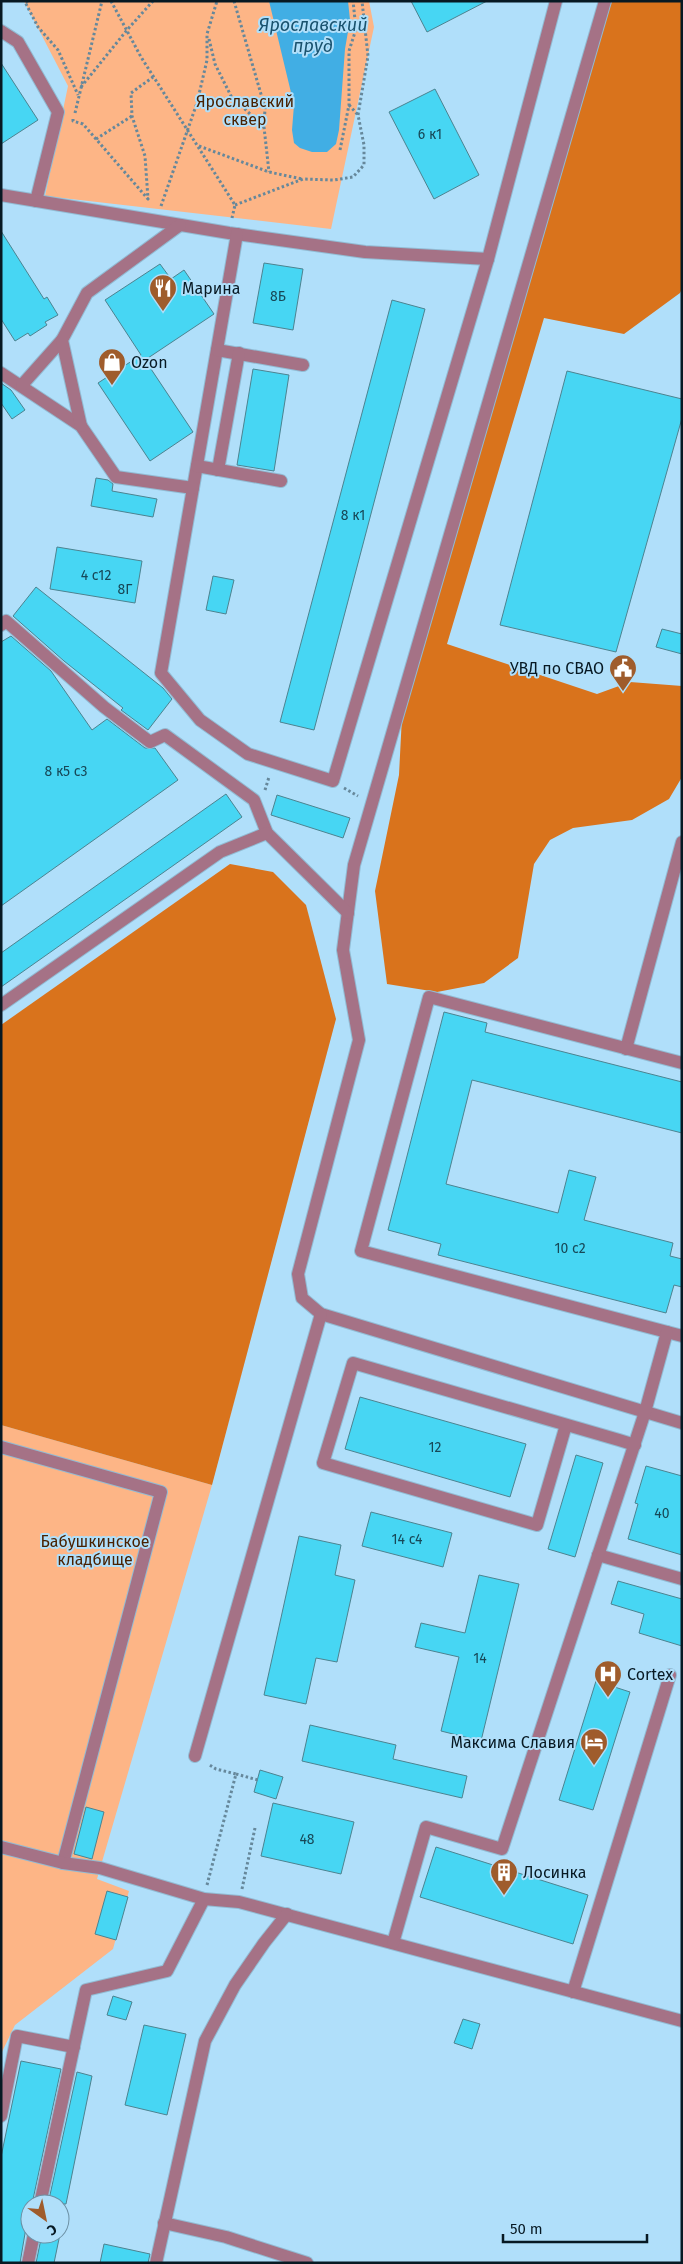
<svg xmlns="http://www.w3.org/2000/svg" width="683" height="2264" font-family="'Fira Sans',sans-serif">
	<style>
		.green { fill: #fdb586 }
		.forest { fill: #d9731c }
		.water { fill: #41aee4 }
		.building { fill: #47d6f3; stroke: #4c8390 }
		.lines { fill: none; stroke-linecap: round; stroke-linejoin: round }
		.minor-casing { stroke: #92bbd3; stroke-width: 14 }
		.path { stroke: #66889b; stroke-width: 3; stroke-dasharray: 2.5 2.5; stroke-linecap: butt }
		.minor { stroke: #a57286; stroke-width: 12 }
		.labels { text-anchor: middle; stroke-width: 4; stroke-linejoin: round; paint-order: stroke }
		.number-label { font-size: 14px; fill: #174857 }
		.park-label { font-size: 16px; fill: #492100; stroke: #b0dffa }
		.poi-label { font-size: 16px; fill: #071923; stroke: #b0dffa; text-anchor: start }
		.water-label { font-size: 18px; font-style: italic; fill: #19526e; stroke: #b0dffa }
	</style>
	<rect width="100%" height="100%" fill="#b0dffa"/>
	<g class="green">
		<polygon points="24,1 369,1 374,27 331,229 45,196 68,86"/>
		<polygon points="1,1425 212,1485 97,1879 129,1891 113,1949 15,2025 1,2054"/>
	</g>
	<g class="forest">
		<polygon points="607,1 682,1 682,289 680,293 624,334 544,318 447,644 597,694 630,682 682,686 682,777 669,799 632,820 573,828 550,840 534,864 518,958 484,983 437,992 387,984 375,891 399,775 402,716"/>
		<polygon points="230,864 273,872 306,905 336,1019 212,1485 1,1425 1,1025"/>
	</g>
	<polygon class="water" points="269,1 348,1 350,20 345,49 339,130 336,144 327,152 312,152 300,148 294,143 292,130 294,105"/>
	<g class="building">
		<polygon points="411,1 487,1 427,32"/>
		<polygon points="1,63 38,120 1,144"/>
		<polygon points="435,89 479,175 434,199 389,112"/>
		<polygon points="1,231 44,299 47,297 58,315 45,322 47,325 30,336 28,333 15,341 1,319"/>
		<polygon points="264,263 303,269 293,330 253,323"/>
		<polygon points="160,264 171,279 184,270 214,314 145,360 193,432 150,461 98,383 141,355 105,300"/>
		<polygon points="392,300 425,309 314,730 280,722"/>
		<polygon points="253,369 289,375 274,471 237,465"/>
		<polygon points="567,371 682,399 682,418 616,652 500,625"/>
		<polygon points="1,383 11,390 25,410 12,419 1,403"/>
		<polygon points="96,478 108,480 113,484 112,491 157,499 153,517 91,506"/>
		<polygon points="57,547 142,561 135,603 50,589"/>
		<polygon points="213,576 234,580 226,614 206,610"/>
		<polygon points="36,587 163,688 172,699 148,730 121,710 123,708 64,661 13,616"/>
		<polygon points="662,629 682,634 682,654 656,647"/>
		<polygon points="11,636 51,671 92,730 107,719 145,748 155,748 178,780 1,906 1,642"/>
		<polygon points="226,794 242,817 1,987 1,953"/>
		<polygon points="277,795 350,818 343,838 271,815"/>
		<polygon points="444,1012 487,1023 485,1032 682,1082 682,1133 472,1080 446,1184 558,1213 569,1170 596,1177 584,1220 673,1243 670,1256 682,1259 682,1287 674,1285 666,1313 438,1255 441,1244 388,1230"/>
		<polygon points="360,1397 526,1444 510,1497 345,1449"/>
		<polygon points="576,1455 603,1463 575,1557 548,1549"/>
		<polygon points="646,1466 682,1476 682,1555 628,1539 638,1504 635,1503"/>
		<polygon points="371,1512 452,1533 443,1567 362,1546"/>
		<polygon points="299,1536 341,1545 335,1575 355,1580 337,1662 316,1658 306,1704 264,1695"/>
		<polygon points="479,1575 519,1584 481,1741 441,1731 459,1657 415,1647 421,1623 465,1633"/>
		<polygon points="618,1581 682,1599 682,1646 639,1633 644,1614 611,1604"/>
		<polygon points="596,1681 630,1692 593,1810 559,1800"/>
		<polygon points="310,1725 396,1745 393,1759 467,1776 462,1798 302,1761"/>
		<polygon points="260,1770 283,1777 276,1799 254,1792"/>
		<polygon points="273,1803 354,1822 341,1874 261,1856"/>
		<polygon points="86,1807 104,1812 92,1859 74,1854"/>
		<polygon points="436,1847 588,1895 573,1944 420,1897"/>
		<polygon points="107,1891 128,1897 116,1940 95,1934"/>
		<polygon points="113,1996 132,2002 126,2020 107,2015"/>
		<polygon points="463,2019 480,2024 472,2049 454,2043"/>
		<polygon points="144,2025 186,2034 167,2115 125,2105"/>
		<polygon points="21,2061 61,2069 32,2204 30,2204 20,2263 1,2263 1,2157"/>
		<polygon points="77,2072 92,2076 66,2204 48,2204"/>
		<polygon points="42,2234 60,2234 54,2263 36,2263"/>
		<polygon points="104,2244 150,2254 148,2263 100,2263"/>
	</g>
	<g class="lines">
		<g class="minor-casing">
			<g id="minor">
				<polyline points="605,1 354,865 343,950 359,1040 298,1274 302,1298 321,1314 682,1423"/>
				<polyline points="1,31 18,42 58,112 36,201"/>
				<polyline points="1,195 229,233 365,252 488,259"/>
				<polyline points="237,234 161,673 200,720 248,754 333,781 488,259 556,1"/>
				<polyline points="217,350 303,365"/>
				<polyline points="1,373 81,426 116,477 193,488"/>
				<polyline points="22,385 62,340"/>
				<polyline points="81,426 62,340 87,293 180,225"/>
				<polyline points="197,466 281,481"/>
				<polyline points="218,470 239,353"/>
				<polyline points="1,625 6,621 104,707 150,742 165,735 254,800 267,833 348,913"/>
				<polyline points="1,1005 220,852 267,833"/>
				<polyline points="626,1049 682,842"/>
				<polyline points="682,1063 429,997 361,1251 682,1336"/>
				<polyline points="566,1425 537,1525 323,1463 353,1363 619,1440 635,1445"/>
				<polyline points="1,1447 161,1492 63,1863"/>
				<polyline points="598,1555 682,1579"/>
				<polyline points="195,1756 321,1314"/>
				<polyline points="1,1847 63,1863 100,1868 204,1899 239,1902 682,2021"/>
				<polyline points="393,1943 426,1827 502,1849 645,1412 667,1332"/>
				<polyline points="573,1992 670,1675"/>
				<polyline points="1,2116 17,2036 74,2047"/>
				<polyline points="40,2204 86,1990 167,1971 204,1899"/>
				<polyline points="164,2223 226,2237 307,2263"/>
				<polyline points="28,2263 34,2234"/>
				<polyline points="156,2263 205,2041 235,1985 264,1943 287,1914"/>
			</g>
		</g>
		<g class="path">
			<polyline points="28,1 25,2 38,27 58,50 78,95"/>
			<polyline points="111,1 141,57 235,205 232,218"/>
			<polyline points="234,1 265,108 264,127 269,172"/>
			<polyline points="209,39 215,64 231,96 264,127"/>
			<polyline points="81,87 127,30 153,1"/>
			<polyline points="349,105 358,115"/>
			<polyline points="75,113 102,1"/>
			<polyline points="73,119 73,121 83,124 148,199 145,156 132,116 131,93 153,77"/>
			<polyline points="96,139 132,116"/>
			<polyline points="199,146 269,172 302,179"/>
			<polyline points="340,150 349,105 349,51 356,29 353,1"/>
			<polyline points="235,205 303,179 334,180 353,177 364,165 364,145 358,115 368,56 362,1"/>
			<polyline points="161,206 197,103 207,60 207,34 217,1"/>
			<polyline points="344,788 358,796"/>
			<polyline points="265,790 269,777"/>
			<polyline points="236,1774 258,1780"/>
			<polyline points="207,1885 236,1774 216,1769 208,1764"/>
			<polyline points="242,1889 255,1828"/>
		</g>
		<use href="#minor" class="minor"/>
	</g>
	<defs>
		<g id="restaurant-pin" transform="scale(1.4375)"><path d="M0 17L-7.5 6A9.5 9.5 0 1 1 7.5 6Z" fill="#9f5c2c" stroke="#b0dffa"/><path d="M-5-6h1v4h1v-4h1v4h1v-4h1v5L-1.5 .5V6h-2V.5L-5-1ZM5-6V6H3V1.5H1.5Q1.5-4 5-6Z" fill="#fff"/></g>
		<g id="shop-pin" transform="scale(1.4375)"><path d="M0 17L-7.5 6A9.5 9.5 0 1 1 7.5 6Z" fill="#9f5c2c" stroke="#b0dffa"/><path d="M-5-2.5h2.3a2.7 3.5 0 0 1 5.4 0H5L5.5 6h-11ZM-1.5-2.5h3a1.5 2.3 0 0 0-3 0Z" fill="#fff"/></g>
		<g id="civic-pin" transform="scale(1.4375)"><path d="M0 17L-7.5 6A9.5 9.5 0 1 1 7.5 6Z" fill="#9f5c2c" stroke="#b0dffa"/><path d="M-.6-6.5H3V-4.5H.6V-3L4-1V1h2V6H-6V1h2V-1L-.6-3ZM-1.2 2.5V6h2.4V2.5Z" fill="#fff"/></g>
		<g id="hospital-pin" transform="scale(1.4375)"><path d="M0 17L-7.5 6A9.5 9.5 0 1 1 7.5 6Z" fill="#9f5c2c" stroke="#b0dffa"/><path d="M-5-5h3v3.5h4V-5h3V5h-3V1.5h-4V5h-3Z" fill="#fff"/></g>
		<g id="hotel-pin" transform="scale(1.4375)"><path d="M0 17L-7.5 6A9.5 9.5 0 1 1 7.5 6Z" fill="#9f5c2c" stroke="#b0dffa"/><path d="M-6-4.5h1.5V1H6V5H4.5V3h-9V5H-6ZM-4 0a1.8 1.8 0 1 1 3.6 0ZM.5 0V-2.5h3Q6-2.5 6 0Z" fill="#fff"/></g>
		<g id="building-pin" transform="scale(1.4375)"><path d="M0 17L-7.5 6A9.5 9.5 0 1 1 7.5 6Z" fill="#9f5c2c" stroke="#b0dffa"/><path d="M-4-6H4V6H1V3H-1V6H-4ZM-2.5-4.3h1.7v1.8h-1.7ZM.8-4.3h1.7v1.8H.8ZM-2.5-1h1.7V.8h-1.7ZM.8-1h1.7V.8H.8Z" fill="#fff"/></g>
	</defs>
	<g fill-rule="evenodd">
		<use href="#restaurant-pin" x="163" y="288"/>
		<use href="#shop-pin" x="112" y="362"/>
		<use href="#civic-pin" x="623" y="668"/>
		<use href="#hospital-pin" x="608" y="1674"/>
		<use href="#hotel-pin" x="594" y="1742"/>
		<use href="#building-pin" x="504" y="1872"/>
	</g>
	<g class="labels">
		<g class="number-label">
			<text x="430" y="139">6 к1</text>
			<text x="278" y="301">8Б</text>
			<text x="353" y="520">8 к1</text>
			<text x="96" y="580">4 с12</text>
			<text x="125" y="594">8Г</text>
			<text x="66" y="776">8 к5 с3</text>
			<text x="570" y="1253">10 с2</text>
			<text x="435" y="1452">12</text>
			<text x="662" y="1518">40</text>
			<text x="407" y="1544">14 с4</text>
			<text x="480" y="1663">14</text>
			<text x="307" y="1844">48</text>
		</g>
		<g class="park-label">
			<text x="245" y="107">Ярославский<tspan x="245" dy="18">сквер</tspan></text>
			<text x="95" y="1547">Бабушкинское<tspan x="95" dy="18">кладбище</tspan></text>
		</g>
		<g class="poi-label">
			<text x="182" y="294">Марина</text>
			<text x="131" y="368">Ozon</text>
			<text x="604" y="674" text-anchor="end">УВД по СВАО</text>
			<text x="627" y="1680">Cortex</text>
			<text x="575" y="1748" text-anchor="end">Максима Славия</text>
			<text x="523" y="1878">Лосинка</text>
		</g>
		<g class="water-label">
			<text x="313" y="31">Ярославский<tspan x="313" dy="21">пруд</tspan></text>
		</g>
	</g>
	<rect width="683" height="2264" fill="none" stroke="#071923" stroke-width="5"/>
	<g transform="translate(45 2219) rotate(147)"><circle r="24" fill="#b0dffa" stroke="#6c90a4"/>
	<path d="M0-4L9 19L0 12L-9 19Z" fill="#9f5c2c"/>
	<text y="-8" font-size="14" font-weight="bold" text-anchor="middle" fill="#071923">С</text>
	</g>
	<path d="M503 2234v8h144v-8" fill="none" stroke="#071923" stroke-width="2.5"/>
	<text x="510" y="2234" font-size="15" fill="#071923" stroke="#b0dffa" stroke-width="4" paint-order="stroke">50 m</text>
</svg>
